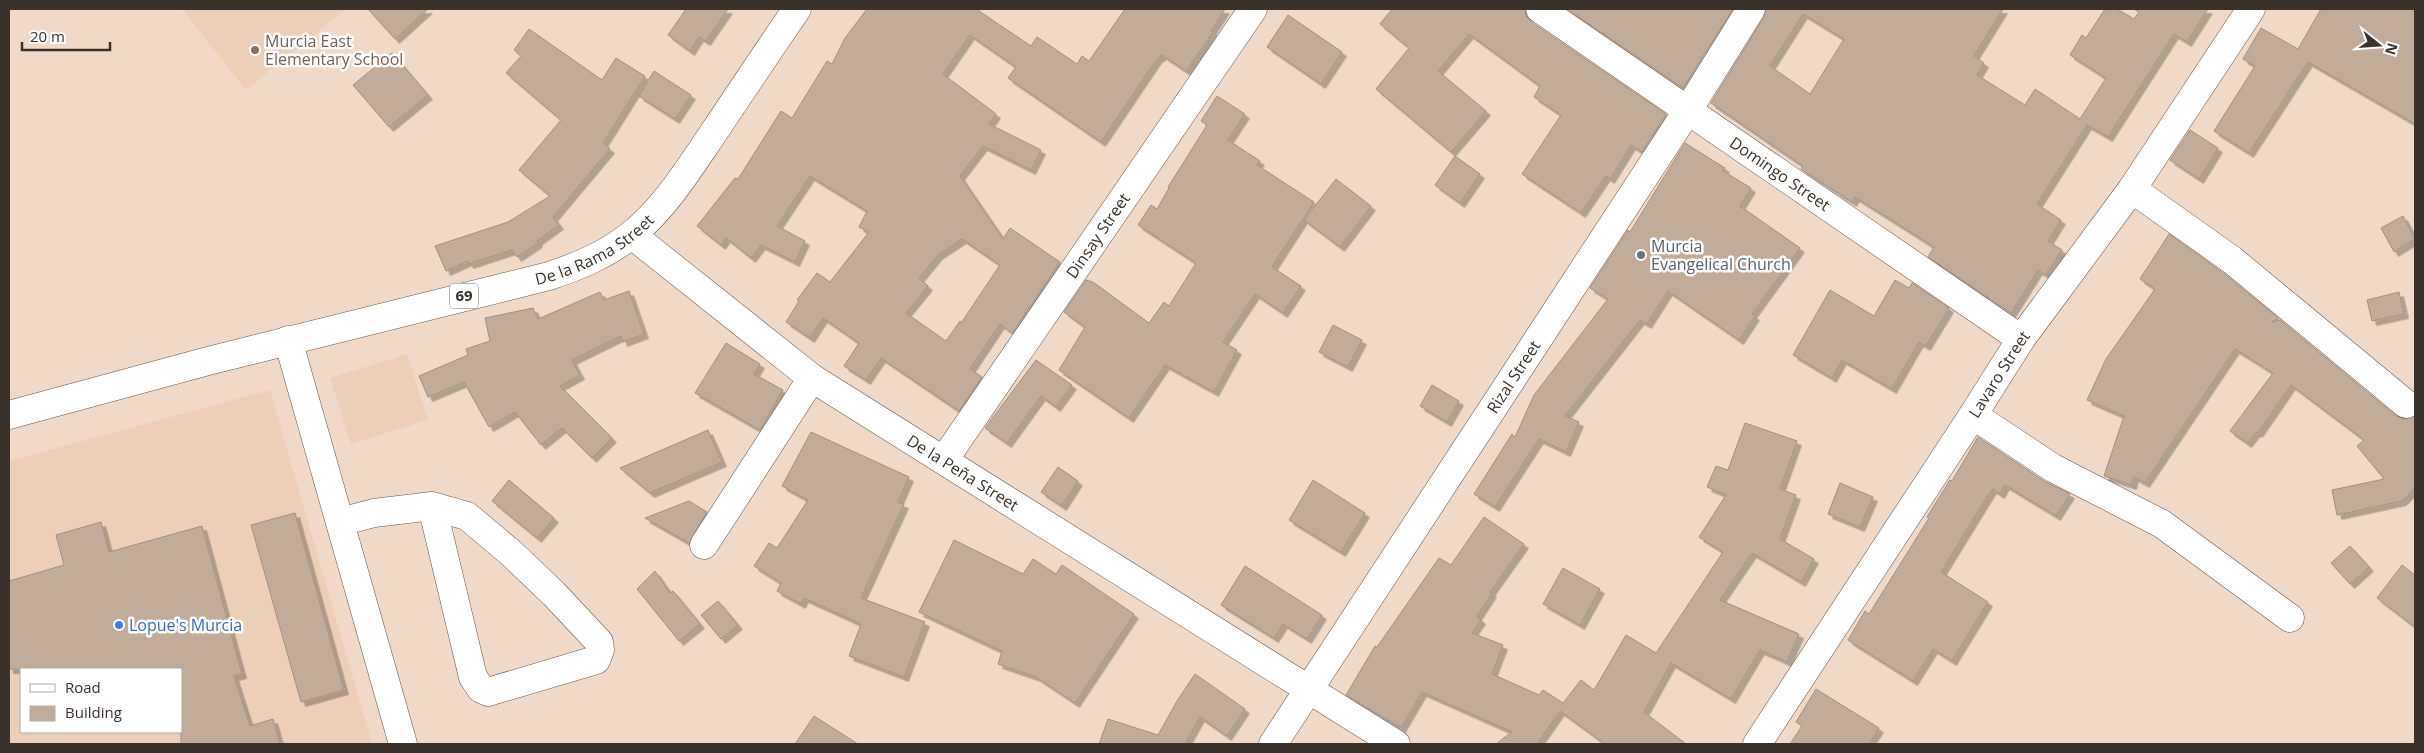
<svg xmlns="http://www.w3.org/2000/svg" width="2424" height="753" font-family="'Open Sans',sans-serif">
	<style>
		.built { fill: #ebd0b7; fill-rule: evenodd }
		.building { fill: #c1ac99; stroke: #a4907e; fill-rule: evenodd; filter: url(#shadow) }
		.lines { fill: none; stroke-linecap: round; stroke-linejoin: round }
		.street-casing { stroke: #685646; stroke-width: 29 }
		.secondary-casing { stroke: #685646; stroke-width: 29 }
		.highway-casing { stroke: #685646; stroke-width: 29 }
		.street { stroke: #fff; stroke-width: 28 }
		.secondary { stroke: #fff; stroke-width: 28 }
		.highway { stroke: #fff; stroke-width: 28 }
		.education-dot { fill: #8d6e63; stroke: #fff; stroke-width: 2 }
		.worship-dot { fill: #6b7280; stroke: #fff; stroke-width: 2 }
		.shop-dot { fill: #3f7fe0; stroke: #fff; stroke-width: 2 }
		.labels { text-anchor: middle; stroke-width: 5; stroke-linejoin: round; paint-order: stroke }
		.shield { fill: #fff; stroke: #75706b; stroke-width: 1 }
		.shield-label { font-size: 15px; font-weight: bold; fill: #3a322b }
		.education-label { font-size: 16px; fill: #785e54; stroke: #fff; text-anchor: start }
		.street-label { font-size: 16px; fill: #3a322b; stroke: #fff }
		.worship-label { font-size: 16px; fill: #5b616d; stroke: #fff; text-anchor: start }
		.shop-label { font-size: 16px; fill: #366cbe; stroke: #fff; text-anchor: start }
	</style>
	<defs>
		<filter id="shadow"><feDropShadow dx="4.5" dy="4.5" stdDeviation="0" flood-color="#0004"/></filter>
	</defs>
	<rect width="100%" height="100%" fill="#f0dac7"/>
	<g class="built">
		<polygon points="182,9 346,9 246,90"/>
		<polygon points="407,354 428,420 351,444 330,378"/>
		<path d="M270,390l102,354h-363v-283zM21,669h160v63h-160z"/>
	</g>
	<g class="building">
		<polygon points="368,9 428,9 395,39"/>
		<polygon points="686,9 728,9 706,41 699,37 690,51 668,35"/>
		<path d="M867,9h109l55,37 6,-9 40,27 5,-8 7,5 36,-52h100l-14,22 2,1 -27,39 -24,-16 -5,4 -56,83 -93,-64 8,-11 -46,-32 -27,39 53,40 -7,10 52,26 -10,20 -48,-24 -23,30 43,63 7,-11 50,34 -48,71 -12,-9 -30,45 12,8 -23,34 -78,-53 -15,22 -22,-14 15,-23 -36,-25 -13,20 -24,-16 13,-21 -2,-1 20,-27 13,9 39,-50 -10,-5 8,-16 -57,-35 -33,50 28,15 -10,21 -34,-17 -10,13 -25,-20 -5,7 -24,-19 38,-48 3,1 43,-68 11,7 35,-57 5,3 13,-26zM962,239l38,26 -39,58 -1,-2 -14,20 -40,-28 22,-27 -9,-8 19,-23z"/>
		<polygon points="1392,9 1525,9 1526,16 1531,22 1666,114 1642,152 1631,145 1610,179 1606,176 1581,213 1522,174 1561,115 1534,97 1540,86 1469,34 1438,71 1486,111 1451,152 1376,89 1409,48 1380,24"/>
		<polygon points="1567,9 1733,9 1683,88"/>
		<path d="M1766,9h237l-29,47 10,7 -7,12 48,30 10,-16 45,30 26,-41 -36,-23 12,-20 4,3 19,-29h12l17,10 5,-7 -5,-3h74l-21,33 -13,-8 -66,103 -21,-12 -50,79 24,16 -13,21 14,9 -16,25 -8,-5 -27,43 -83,-56 6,-10 -79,-50 -3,5 -51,-33 2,-3 -92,-63 53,-86zM1803,14l41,25 -34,55 -40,-28z"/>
		<polygon points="2321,9 2415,9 2415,124 2308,62 2249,153 2214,131 2255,66 2243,59 2261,28 2298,49"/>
		<polygon points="1288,15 1342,52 1321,84 1267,47"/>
		<polygon points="529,29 602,80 616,58 645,76 603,143 610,149 553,217 559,225 537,241 538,243 517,257 512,250 469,264 468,261 446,271 435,246 508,222 550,196 519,170 561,120 506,73 521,56 514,50"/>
		<polygon points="392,53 428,95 389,127 353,85"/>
		<polygon points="654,71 691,95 675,119 639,96"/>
		<polygon points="1217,96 1245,114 1228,140 1260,161 1257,165 1314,202 1272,267 1301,286 1283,313 1255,294 1223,342 1237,350 1214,392 1165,365 1129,418 1059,370 1085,327 1064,312 1086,280 1093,282 1149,323 1164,302 1169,306 1196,263 1138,225 1151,205 1157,209 1169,188 1168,187 1207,125 1201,121"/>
		<polygon points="2190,130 2218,148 2199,179 2170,160"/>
		<polygon points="1685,143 1725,168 1723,171 1751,188 1740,206 1800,248 1752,314 1755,316 1739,340 1668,291 1647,324 1640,320 1565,416 1579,422 1566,452 1539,439 1495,507 1474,494 1512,434 1515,437 1534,395 1608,299 1590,288 1628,230 1630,232"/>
		<polygon points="1455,156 1480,174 1460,203 1435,185"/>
		<polygon points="1336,179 1371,206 1340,247 1304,220"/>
		<polygon points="2403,216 2415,239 2394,252 2381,228"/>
		<polygon points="2169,234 2222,272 2278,318 2272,322 2280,320 2396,416 2404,419 2415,416 2415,488 2402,501 2337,515 2332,490 2384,479 2357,446 2364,440 2291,385 2258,433 2256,432 2247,443 2230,431 2273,373 2235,349 2145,483 2134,477 2132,485 2104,476 2124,416 2087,400 2106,359 2155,289 2140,279"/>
		<polygon points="1895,280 1909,288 1912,283 1949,308 1926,346 1919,342 1892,389 1842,360 1832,378 1793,355 1830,290 1874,316"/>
		<polygon points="629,291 644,334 623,342 621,336 572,360 580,375 560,386 612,438 592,458 562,428 541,445 515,412 489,427 464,382 428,397 419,376 468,355 466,349 490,341 485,318 533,308 538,319 600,292 604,300"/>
		<polygon points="2399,292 2404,314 2372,321 2367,300"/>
		<polygon points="1333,325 1362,340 1348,367 1319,352"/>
		<polygon points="726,343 760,364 754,374 783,390 760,430 695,393"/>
		<polygon points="1036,360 1072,385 1056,407 1041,396 1007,443 985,428"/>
		<polygon points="1432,385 1459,401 1447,422 1420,406"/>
		<polygon points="1745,423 1797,441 1780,489 1796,495 1780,539 1814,559 1801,582 1752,553 1720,600 1799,634 1787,662 1760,650 1731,699 1671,663 1644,712 1686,744 1605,744 1560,711 1537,744 1496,744 1512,732 1422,692 1401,728 1346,695 1375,646 1377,647 1439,558 1451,565 1484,517 1524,544 1490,592 1492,593 1477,616 1481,620 1472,633 1503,645 1492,674 1539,695 1543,690 1563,703 1581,680 1594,690 1626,635 1656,653 1723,552 1699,537 1726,495 1707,487 1716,466 1728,470"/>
		<polygon points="708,430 722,462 650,493 620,468"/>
		<polygon points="811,432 909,477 898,502 904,504 861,598 925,622 904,677 849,656 861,624 804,598 801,604 777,591 781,583 754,566 769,543 777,548 808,500 782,486"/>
		<polygon points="1978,437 2044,481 2070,494 2056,516 2005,485 2000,494 1992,489 1941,572 1988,602 1952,661 1933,649 1913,681 1848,640 1865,611 1869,614 1929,518 1927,517 1950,480 1952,481"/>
		<polygon points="1058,467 1078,481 1062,506 1041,492"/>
		<polygon points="509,480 554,518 537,538 492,501"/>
		<polygon points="1313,480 1365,513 1341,552 1289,520"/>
		<polygon points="1840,483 1873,497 1860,527 1828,514"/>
		<polygon points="689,501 707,512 689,543 645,518"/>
		<polygon points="295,513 344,690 301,702 251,525"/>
		<polygon points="101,522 109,552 202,526 242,674 234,676 250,726 273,719 280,744 181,744 181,669 9,669 9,581 64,565 56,535"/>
		<polygon points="954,540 1023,574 1033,559 1056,574 1062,565 1134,614 1075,703 1036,677 998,664 1002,651 919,612"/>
		<polygon points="2350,546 2369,567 2350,584 2331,563"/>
		<polygon points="2402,565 2415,575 2415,627 2377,598"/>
		<polygon points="1245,566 1322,615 1307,639 1283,624 1274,638 1221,605"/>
		<polygon points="1563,568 1600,589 1580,625 1543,604"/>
		<polygon points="655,571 670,593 673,591 700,624 679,641 637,589"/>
		<polygon points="718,601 738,625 721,639 701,615"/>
		<polygon points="1195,674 1245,709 1227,736 1200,717 1185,744 1099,744 1108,719 1158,735 1177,701"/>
		<polygon points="1816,689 1879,728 1869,744 1790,744 1802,726 1796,722"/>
		<polygon points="814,716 858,744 795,744"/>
	</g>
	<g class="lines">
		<g class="street-casing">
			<g id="street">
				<path id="s1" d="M1540,9l481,330"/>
				<polyline points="2132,189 2232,260 2406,404"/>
				<polyline points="288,340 403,744"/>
				<polyline points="1973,415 2053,468 2162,524 2290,618"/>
				<path id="s2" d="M944,460l309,-451"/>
				<polyline points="340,522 374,513 432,506 467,516 511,553 554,594 599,642 600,650 596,660 488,692 481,689 473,677 432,506"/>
				<polyline points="704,545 812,378"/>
				<polyline points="1308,689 1396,744"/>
				<path id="s3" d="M1757,744l216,-329 48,-76 111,-150 119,-180"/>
			</g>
		</g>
		<g class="secondary-casing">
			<g id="secondary">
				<path id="s4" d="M632,235l180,143 496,311"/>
				<path id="s5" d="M1273,744l415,-634 63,-101"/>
			</g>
		</g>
		<g class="highway-casing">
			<g id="highway">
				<path id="s6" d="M9,415l199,-54 341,-85c30,-10 57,-21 82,-41 33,-26 57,-65 81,-100 28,-42 56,-84 85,-126"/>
			</g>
		</g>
		<use href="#street" class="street"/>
		<use href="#secondary" class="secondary"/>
		<use href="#highway" class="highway"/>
	</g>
	<circle class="education-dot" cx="255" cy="50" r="5"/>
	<circle class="worship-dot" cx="1641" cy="255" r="5"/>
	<circle class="shop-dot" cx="119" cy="625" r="5"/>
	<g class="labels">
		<rect class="shield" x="450" y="283.5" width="28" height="25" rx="4"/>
		<g class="shield-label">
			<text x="464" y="301">69</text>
		</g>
		<g class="education-label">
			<text x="265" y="47">Murcia East<tspan x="265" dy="18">Elementary School</tspan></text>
		</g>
		<g class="street-label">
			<text dy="6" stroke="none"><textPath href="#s1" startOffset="291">Domingo Street</textPath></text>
			<text dy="6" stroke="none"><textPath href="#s2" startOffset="272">Dinsay Street</textPath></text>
			<text dy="6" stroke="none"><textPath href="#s6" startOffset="610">De la Rama Street</textPath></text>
			<text dy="6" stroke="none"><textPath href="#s3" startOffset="442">Lavaro Street</textPath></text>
			<text dy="6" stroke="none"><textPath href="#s5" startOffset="439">Rizal Street</textPath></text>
			<text dy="6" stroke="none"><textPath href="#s4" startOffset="408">De la Peña Street</textPath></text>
		</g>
		<g class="worship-label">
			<text x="1651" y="252">Murcia<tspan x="1651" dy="18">Evangelical Church</tspan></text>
		</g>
		<g class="shop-label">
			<text x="129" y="631">Lopue's Murcia</text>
		</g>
	</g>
	<rect width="2424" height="753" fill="none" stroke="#3a322b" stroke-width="20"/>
	<rect x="20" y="668" width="162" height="65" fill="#ffffff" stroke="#b0adaa"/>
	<rect x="30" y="684" width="25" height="8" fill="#ffffff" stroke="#b0adaa"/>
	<text x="65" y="693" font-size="15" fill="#3a322b">Road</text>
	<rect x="30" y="706" width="25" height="15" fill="#c1ac99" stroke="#b0adaa"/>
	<text x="65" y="718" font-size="15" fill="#3a322b">Building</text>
	<g transform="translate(2379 45) rotate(107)" stroke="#ffffff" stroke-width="4" paint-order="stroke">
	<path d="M0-4L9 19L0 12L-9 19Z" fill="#3a322b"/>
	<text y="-8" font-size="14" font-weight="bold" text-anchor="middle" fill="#3a322b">N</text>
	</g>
	<path d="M22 42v8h88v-8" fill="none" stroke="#3a322b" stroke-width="2.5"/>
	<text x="30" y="42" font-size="15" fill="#3a322b" stroke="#ffffff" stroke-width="4" paint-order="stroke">20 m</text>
</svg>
